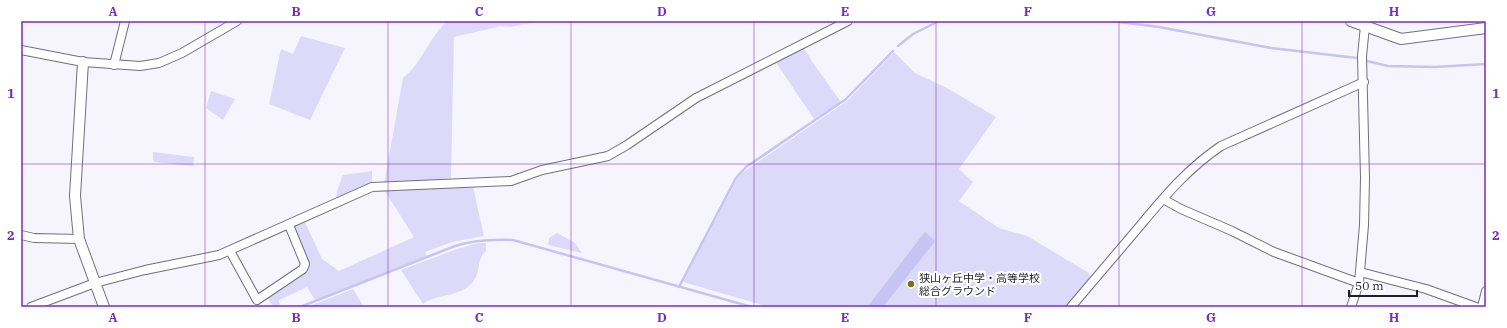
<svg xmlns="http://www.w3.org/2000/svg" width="1507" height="328" font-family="'IBM Plex Serif','Noto Sans JP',serif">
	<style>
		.green { fill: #dcdaf8 }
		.water { fill: #c7c3f3 }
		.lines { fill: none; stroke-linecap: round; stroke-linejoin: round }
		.stream { stroke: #c7c3f3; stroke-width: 2.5 }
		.minor-casing { stroke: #706f81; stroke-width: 10 }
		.tertiary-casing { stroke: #706f81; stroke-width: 12 }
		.minor { stroke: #fff; stroke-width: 8 }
		.tertiary { stroke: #fff; stroke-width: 10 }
		.grid { fill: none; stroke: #7b2cbf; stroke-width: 1; stroke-opacity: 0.55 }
		.poi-dot { fill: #71741a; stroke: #fff; stroke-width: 1.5 }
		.labels { text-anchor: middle; stroke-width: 4; stroke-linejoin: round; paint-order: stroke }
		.poi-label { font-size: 11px; fill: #1f1e25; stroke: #fff; text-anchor: start }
		.neatline { fill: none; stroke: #7b2cbf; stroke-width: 1.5 }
		.grid-label { font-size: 13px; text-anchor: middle; font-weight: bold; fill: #7b2cbf }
	</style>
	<rect width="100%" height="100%" fill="#f6f5fe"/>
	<g class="green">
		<path d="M447,21h93l-29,6 -10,-1 -47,11 -3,141 -67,6 19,-106c19,-15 26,-40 44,-57z"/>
		<polygon points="301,36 345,48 310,120 269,104 281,49 293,54"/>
		<polygon points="803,46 813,63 841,102 814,119 775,61"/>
		<polygon points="894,52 915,73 947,88 996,117 959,169 973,182 959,201 999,228 1027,236 1089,273 1090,278 1067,307 769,307 683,282 737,179 742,173 847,101"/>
		<polygon points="211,91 235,99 223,120 206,108"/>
		<polygon points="153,152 194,157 193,166 155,162 153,160"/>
		<polygon points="372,171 372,186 336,200 337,191 343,175"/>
		<polygon points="471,185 473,187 484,236 452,242 425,252 427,256 315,300 307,287 279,300 280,307 274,307 266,297 304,272 293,231 294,225 304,220 322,259 339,271 414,237 383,188"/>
		<polygon points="557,233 575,243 582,253 548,245 549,238"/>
		<path d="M479,243h7v8c-11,9 -3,23 -17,35 -14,11 -32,8 -46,18l-22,-34 59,-22z"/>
		<polygon points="353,289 364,307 310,307 310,306"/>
	</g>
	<polygon class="water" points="925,232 935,241 883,307 869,307 868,306"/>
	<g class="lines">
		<g class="stream">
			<polyline points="1111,21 1159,27 1271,48 1357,58"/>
			<polyline points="898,46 913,34 939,21"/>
			<polyline points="1367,61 1388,66 1435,67 1486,64"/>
			<polyline points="679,287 736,178 746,167 846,99 893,51"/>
			<path d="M300,307l155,-61c19,-6 38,-7 58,-6l239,67"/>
		</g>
		<g class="minor-casing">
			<g id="minor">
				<polyline points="21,50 83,62 140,66 159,63 182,53 237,21"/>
				<polyline points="114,65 125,21"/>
				<polyline points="1163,199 1181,209 1232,231 1274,252 1359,283"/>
				<polyline points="21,235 34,238 79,239"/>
				<polyline points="230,251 257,300 303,269 305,264 289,225"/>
				<polyline points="1360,272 1426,289 1476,307"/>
				<polyline points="31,307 95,283 145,270 219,255 372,187 511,181 542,170 608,156 627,145 696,98 848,21"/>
				<path d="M1071,307c23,-27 45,-53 68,-80 26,-31 48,-58 82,-81l143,-64"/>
				<polyline points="1351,307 1359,283 1364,225 1365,178 1362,56 1365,26"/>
				<polyline points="1482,307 1486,291"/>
			</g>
		</g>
		<g class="tertiary-casing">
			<g id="tertiary">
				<polyline points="1351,21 1401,39 1486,28"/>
				<polyline points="83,62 75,196 79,239 104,307"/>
			</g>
		</g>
		<use href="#minor" class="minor"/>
		<use href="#tertiary" class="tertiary"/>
	</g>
	<path class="grid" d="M205,21v286M388,21v286M571,21v286M754,21v286M936,21v286M1119,21v286M1302,21v286M21,164h1465"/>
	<circle class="poi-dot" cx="911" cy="284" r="4"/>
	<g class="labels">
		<g class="poi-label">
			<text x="919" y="282">狭山ヶ丘中学・高等学校<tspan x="919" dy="13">総合グラウンド</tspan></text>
		</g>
	</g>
	<rect width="1507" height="328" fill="none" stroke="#ffffff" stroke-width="44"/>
	<path d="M1349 290v6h68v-6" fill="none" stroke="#1f1e25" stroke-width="2"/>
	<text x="1355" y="290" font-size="12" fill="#1f1e25" stroke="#ffffff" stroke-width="3" paint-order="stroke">50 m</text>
	<rect x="22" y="22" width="1463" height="284" class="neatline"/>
	<g class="grid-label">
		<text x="113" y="16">A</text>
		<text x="296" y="16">B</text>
		<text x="479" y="16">C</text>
		<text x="662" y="16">D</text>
		<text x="845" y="16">E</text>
		<text x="1028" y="16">F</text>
		<text x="1211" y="16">G</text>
		<text x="1394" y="16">H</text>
		<text x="11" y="98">1</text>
		<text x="1496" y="98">1</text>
		<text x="11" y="240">2</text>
		<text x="1496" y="240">2</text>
		<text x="113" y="322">A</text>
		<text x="296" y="322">B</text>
		<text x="479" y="322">C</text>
		<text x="662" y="322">D</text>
		<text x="845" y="322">E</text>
		<text x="1028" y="322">F</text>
		<text x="1211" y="322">G</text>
		<text x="1394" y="322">H</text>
	</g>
</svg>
